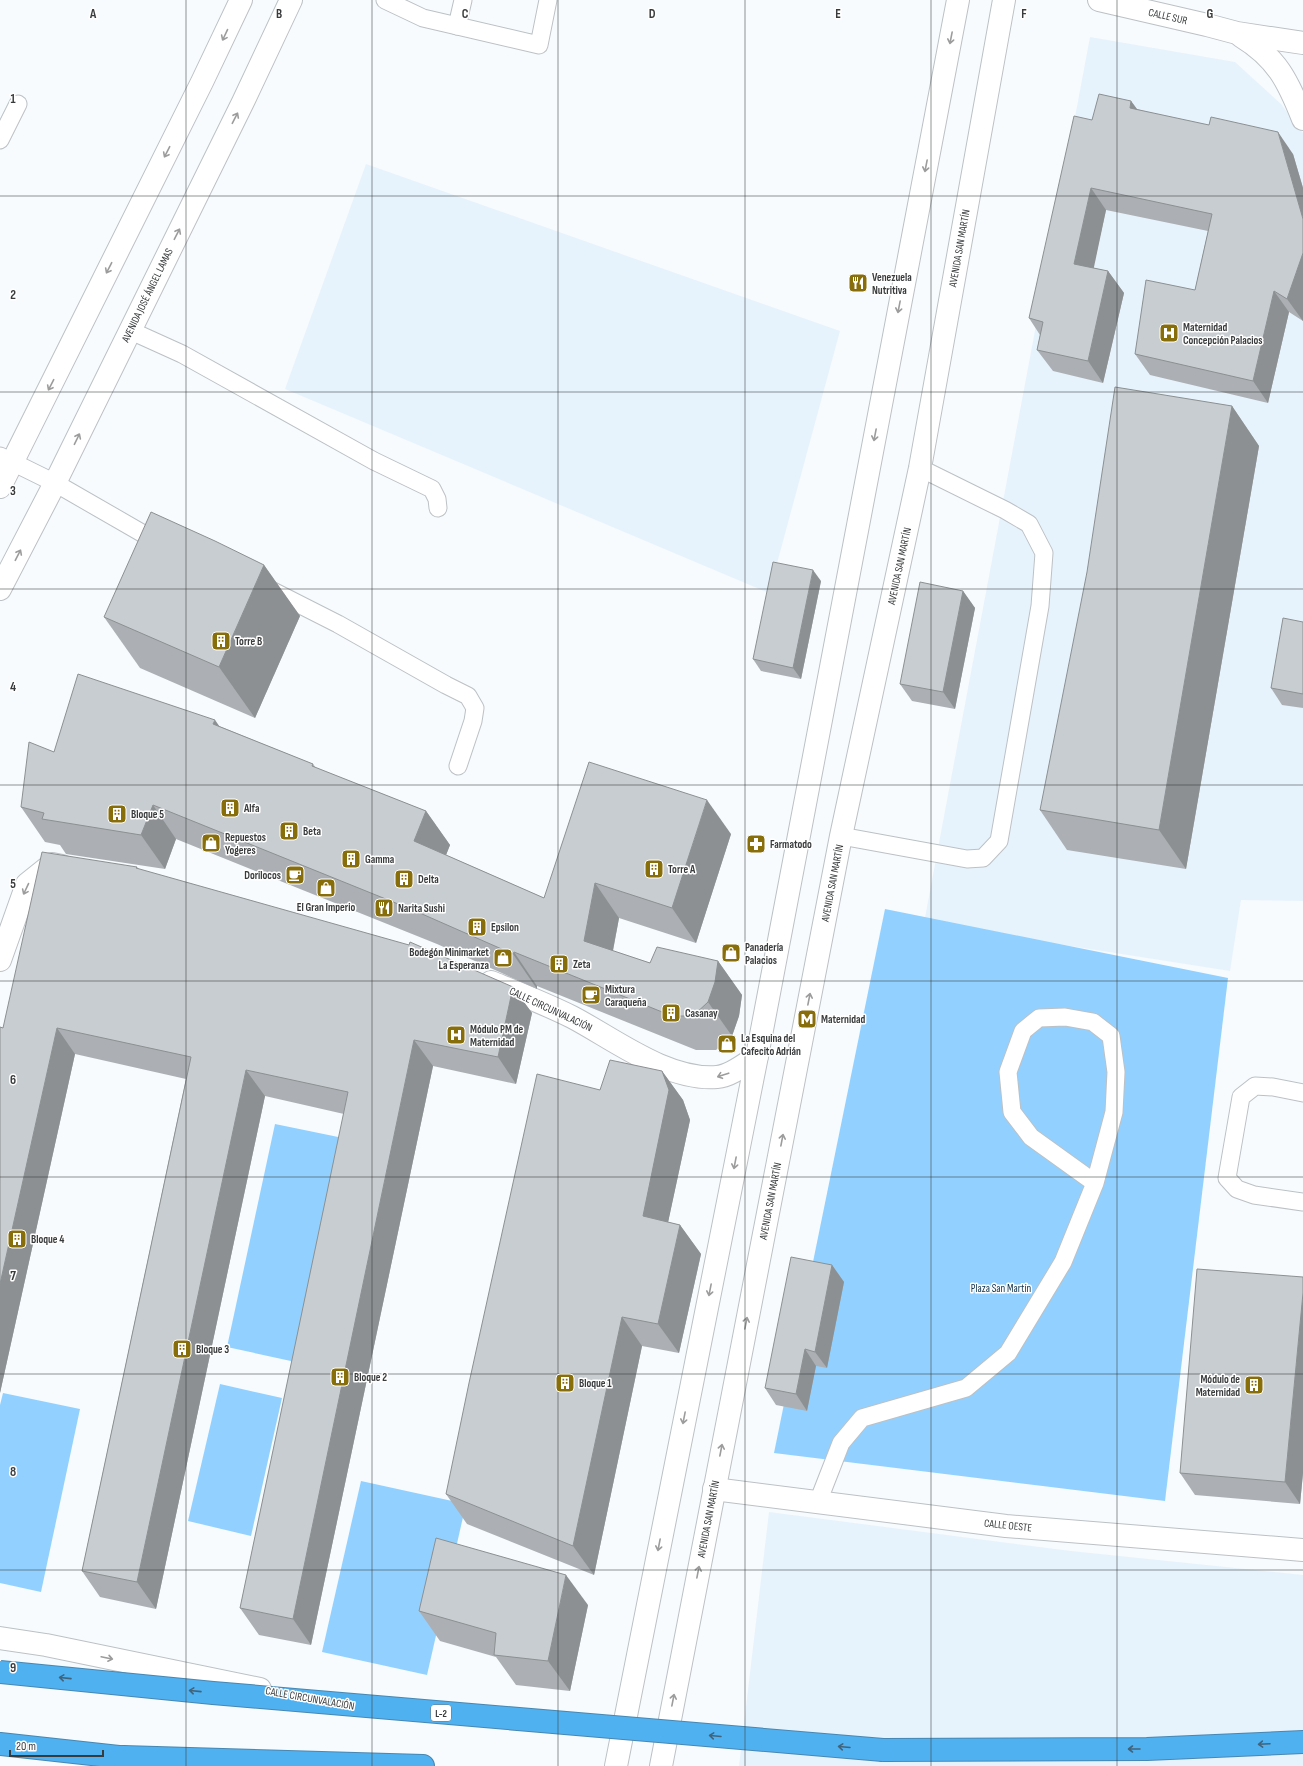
<svg xmlns="http://www.w3.org/2000/svg" width="1303" height="1766" font-family="'Sofia Sans Condensed',sans-serif">
	<style>
		.built { fill: #e7f3fc }
		.green { fill: #92d1ff }
		.lines { fill: none; stroke-linecap: round; stroke-linejoin: round }
		.service-casing { stroke: #bcc1c5; stroke-width: 19 }
		.minor-casing { stroke: #bcc1c5; stroke-width: 24 }
		.secondary-casing { stroke: #bcc1c5; stroke-width: 24 }
		.motorway-casing { stroke: #4887b1; stroke-width: 24 }
		.service { stroke: #fff; stroke-width: 17 }
		.minor { stroke: #fff; stroke-width: 22 }
		.secondary { stroke: #fff; stroke-width: 22 }
		.motorway { stroke: #50b1f1; stroke-width: 22 }
		.motorway-bridge-casing { stroke: #4887b1; stroke-width: 24; stroke-linecap: butt }
		.motorway-bridge { stroke: #50b1f1; stroke-width: 22 }
		.wall { fill: #acb0b4 }
		.shaded-wall { fill: #8c9092 }
		.building { fill: #c8cdd1; stroke: #8c9092 }
		.oneway { stroke: #9c9c9d }
		.oneway2 { stroke: #40647b }
		.grid { fill: none; stroke: #383a3b; stroke-width: 1; stroke-opacity: 0.55 }
		.labels { text-anchor: middle; stroke-width: 3; stroke-linejoin: round; paint-order: stroke }
		.shield { fill: #fff; stroke: #747576; stroke-width: 1 }
		.shield-label { font-size: 10px; font-weight: bold; fill: #383a3b }
		.street-label { font-size: 11px; fill: #383a3b; stroke: #fff }
		.poi-label { font-size: 11px; font-weight: bold; fill: #383a3b; stroke: #fff; text-anchor: start }
		.park-label { font-size: 11px; fill: #0b2f46; stroke: #fff }
		.grid-label { font-size: 13px; text-anchor: middle; font-weight: bold; fill: #383a3b; stroke: #fff; stroke-width: 3; stroke-linejoin: round; paint-order: stroke }
	</style>
	<rect width="100%" height="100%" fill="#f7fbfe"/>
	<g class="built">
		<polygon points="1090,37 1235,62 1281,104 1303,133 1303,901 1241,900 1230,971 924,923"/>
		<polygon points="366,164 840,331 769,593 285,389"/>
		<polygon points="769,1512 1071,1551 1303,1575 1303,1766 739,1766"/>
	</g>
	<g class="green">
		<polygon points="885,909 1228,978 1165,1501 774,1453"/>
		<polygon points="275,1124 348,1139 300,1363 227,1347"/>
		<polygon points="220,1384 282,1398 251,1536 188,1521"/>
		<polygon points="3,1393 80,1409 41,1592 0,1583 0,1405"/>
		<polygon points="361,1481 466,1504 427,1675 322,1652"/>
	</g>
	<g class="lines">
		<g class="service-casing">
			<g id="service">
				<polyline points="385,0 423,18 539,45 548,0"/>
				<polyline points="457,26 463,0"/>
				<polyline points="0,140 18,104"/>
				<polyline points="129,330 182,354 374,461 432,489 437,499 438,508"/>
				<polyline points="0,456 55,483 147,536 162,542"/>
				<polyline points="267,588 338,624 446,685 468,696 475,708 473,721 458,766"/>
				<polyline points="841,836 967,859 983,858 999,841 1040,606 1044,553 1029,524 1005,510 920,468"/>
				<polyline points="1303,1093 1273,1087 1255,1086 1241,1097 1227,1178 1237,1189 1254,1195 1303,1202"/>
				<polyline points="818,1502 841,1443 862,1418 966,1388 1008,1353 1063,1262 1095,1183 1114,1112 1116,1072 1111,1036 1093,1022 1065,1017 1039,1018 1023,1031 1008,1072 1012,1112 1031,1137 1095,1183"/>
			</g>
		</g>
		<g class="minor-casing">
			<g id="minor">
				<polyline points="1099,0 1207,25 1237,33 1303,43"/>
				<path d="M1241,36c36,22 47,45 62,83"/>
				<polyline points="0,487 202,82 241,0"/>
				<polyline points="0,589 55,483 243,102 291,0"/>
				<polyline points="0,960 27,884 52,864 62,866"/>
				<path d="M491,982c27,11 55,22 81,35 42,22 95,64 145,60 14,-1 28,-13 40,-21"/>
				<polyline points="714,1489 1006,1526 1303,1550"/>
				<polyline points="0,1638 46,1645 260,1689"/>
			</g>
		</g>
		<g class="secondary-casing">
			<g id="secondary">
				<polyline points="616,1766 757,1056 958,0"/>
				<polyline points="661,1766 841,836 920,468 1004,0"/>
			</g>
		</g>
		<g class="motorway-casing">
			<g id="motorway">
				<polyline points="0,1744 137,1759"/>
				<polyline points="883,1750 1147,1749 1303,1742"/>
				<polyline points="123,1757 423,1766"/>
			</g>
		</g>
		<use href="#service" class="service"/>
		<use href="#minor" class="minor"/>
		<use href="#secondary" class="secondary"/>
		<use href="#motorway" class="motorway"/>
		<g class="motorway-bridge-casing">
			<polyline id="motorway-bridge" points="0,1672 213,1693 883,1750"/>
		</g>
		<use href="#motorway-bridge" class="motorway-bridge"/>
	</g>
	<g class="wall">
		<polygon points="1131,101 1137,109 1293,154 1303,188 1303,321 1289,312 1268,403 1150,375 1135,354 1195,290 1208,231 1106,210 1093,268 1108,271 1124,293 1103,383 1053,371 1037,350 1040,335 1029,318 1092,120"/>
		<polygon points="1232,406 1259,446 1186,869 1067,850 1040,810"/>
		<polygon points="264,565 300,616 255,718 140,668 104,617"/>
		<polygon points="821,581 801,679 761,671 753,659"/>
		<polygon points="963,591 975,608 955,709 912,701 900,684"/>
		<polygon points="1303,622 1303,708 1282,705 1271,688"/>
		<polygon points="219,726 313,764 316,768 426,811 450,845 446,855 544,898 731,834 696,943 619,918 613,951 650,963 718,961 742,995 739,1016 732,1036 716,1050 696,1050 537,986 537,989 437,944 176,839 165,869 66,854 60,845 45,842 21,807 54,752"/>
		<polygon points="137,867 139,869 513,987 532,1013 516,1084 433,1066 311,1645 259,1635 240,1608 344,1114 265,1096 156,1609 100,1597 82,1571 186,1079 75,1054 0,1393 0,1027 3,1028"/>
		<polygon points="662,1071 683,1100 690,1120 668,1222 680,1225 701,1254 679,1353 642,1346 594,1575 467,1524 446,1494 600,1090"/>
		<polygon points="832,1265 844,1282 827,1368 816,1366 807,1411 776,1405 765,1388"/>
		<polygon points="1303,1277 1303,1473 1300,1504 1195,1495 1180,1473"/>
		<polygon points="588,1605 570,1691 516,1685 496,1657 440,1641 419,1611"/>
	</g>
	<g class="shaded-wall">
		<polygon points="1131,101 1147,123 1130,108"/>
		<polygon points="1278,132 1293,154 1303,188 1303,219"/>
		<polygon points="1091,188 1106,210 1090,286 1074,264"/>
		<polygon points="1303,253 1303,321 1287,299"/>
		<polygon points="1108,271 1124,293 1103,383 1088,361"/>
		<polygon points="1274,291 1289,312 1268,403 1253,381"/>
		<polygon points="1232,406 1259,446 1186,869 1159,830"/>
		<polygon points="264,565 300,616 255,718 219,667"/>
		<polygon points="813,570 821,581 801,679 793,668"/>
		<polygon points="963,591 975,608 955,709 943,692"/>
		<polygon points="215,720 239,754 213,724"/>
		<polygon points="707,800 731,834 696,943 672,908"/>
		<polygon points="153,805 176,839 165,869 141,835"/>
		<polygon points="426,811 450,845 438,875 414,841"/>
		<polygon points="595,883 619,918 608,976 584,941"/>
		<polygon points="514,952 537,986 537,989 513,954"/>
		<polygon points="718,961 742,995 739,1016 732,1036 708,1002"/>
		<polygon points="513,987 532,1013 516,1084 498,1057"/>
		<polygon points="57,1028 75,1054 0,1393 0,1284"/>
		<polygon points="414,1040 433,1066 311,1645 293,1619"/>
		<polygon points="246,1070 265,1096 156,1609 137,1582"/>
		<polygon points="662,1071 683,1100 690,1120 663,1246 643,1216"/>
		<polygon points="680,1225 701,1254 679,1353 658,1324"/>
		<polygon points="832,1265 844,1282 827,1368 815,1352"/>
		<polygon points="1303,1293 1303,1473 1300,1504 1285,1482"/>
		<polygon points="622,1317 642,1346 594,1575 573,1546"/>
		<polygon points="805,1349 816,1366 807,1411 796,1394"/>
		<polygon points="566,1575 588,1605 570,1691 548,1661"/>
	</g>
	<g class="building">
		<polygon points="1099,94 1131,101 1130,108 1209,125 1211,117 1278,132 1303,219 1303,253 1287,299 1274,291 1253,381 1135,354 1146,280 1195,290 1212,214 1091,188 1074,264 1108,271 1088,361 1037,350 1043,322 1029,318 1074,116 1092,120"/>
		<polygon points="1115,387 1232,406 1159,830 1040,810 1087,572"/>
		<polygon points="151,512 215,541 264,565 219,667 104,617"/>
		<polygon points="773,562 813,570 793,668 753,659"/>
		<polygon points="920,582 963,591 943,692 900,684"/>
		<polygon points="1283,618 1303,622 1303,694 1271,688"/>
		<polygon points="78,674 215,720 213,724 313,764 312,766 426,811 414,841 544,898 589,762 707,800 672,908 595,883 584,941 650,963 657,947 718,961 715,982 708,1002 693,1016 672,1016 514,952 513,954 413,910 153,805 141,835 42,819 44,813 21,807 29,742 54,752"/>
		<polygon points="42,852 137,867 136,868 409,945 410,942 513,987 498,1057 414,1040 293,1619 240,1608 348,1092 246,1070 137,1582 82,1571 191,1057 57,1028 0,1284 0,1027 3,1028"/>
		<polygon points="610,1060 662,1071 669,1090 643,1216 680,1225 658,1324 622,1317 573,1546 446,1494 469,1383 537,1074 600,1090"/>
		<polygon points="791,1257 832,1265 815,1352 805,1349 796,1394 765,1388"/>
		<polygon points="1197,1269 1303,1277 1303,1293 1285,1482 1180,1473"/>
		<polygon points="436,1538 566,1575 548,1661 494,1655 496,1633 419,1611"/>
	</g>
	<defs><path id="oneway-shaft" d="M-6 0H5M1.5-3L5.5 0L1.5 3" fill="none" stroke-width="1.6" stroke-linecap="round" stroke-linejoin="round"/></defs>
	<g class="oneway">
		<use href="#oneway-shaft" transform="translate(225 35) rotate(115)"/>
		<use href="#oneway-shaft" transform="translate(951 38) rotate(101)"/>
		<use href="#oneway-shaft" transform="translate(235 118) rotate(-63)"/>
		<use href="#oneway-shaft" transform="translate(167 152) rotate(117)"/>
		<use href="#oneway-shaft" transform="translate(926 166) rotate(101)"/>
		<use href="#oneway-shaft" transform="translate(177 234) rotate(-63)"/>
		<use href="#oneway-shaft" transform="translate(109 268) rotate(117)"/>
		<use href="#oneway-shaft" transform="translate(899 307) rotate(101)"/>
		<use href="#oneway-shaft" transform="translate(51 385) rotate(117)"/>
		<use href="#oneway-shaft" transform="translate(875 435) rotate(101)"/>
		<use href="#oneway-shaft" transform="translate(77 439) rotate(-64)"/>
		<use href="#oneway-shaft" transform="translate(18 555) rotate(-63)"/>
		<use href="#oneway-shaft" transform="translate(26 889) rotate(115)"/>
		<use href="#oneway-shaft" transform="translate(809 999) rotate(-79)"/>
		<use href="#oneway-shaft" transform="translate(723 1075) rotate(162)"/>
		<use href="#oneway-shaft" transform="translate(782 1140) rotate(-79)"/>
		<use href="#oneway-shaft" transform="translate(735 1163) rotate(101)"/>
		<use href="#oneway-shaft" transform="translate(710 1290) rotate(101)"/>
		<use href="#oneway-shaft" transform="translate(746 1323) rotate(-79)"/>
		<use href="#oneway-shaft" transform="translate(684 1418) rotate(101)"/>
		<use href="#oneway-shaft" transform="translate(721 1450) rotate(-79)"/>
		<use href="#oneway-shaft" transform="translate(659 1545) rotate(101)"/>
		<use href="#oneway-shaft" transform="translate(698 1572) rotate(-79)"/>
		<use href="#oneway-shaft" transform="translate(107 1658) rotate(12)"/>
		<use href="#oneway-shaft" transform="translate(673 1700) rotate(-79)"/>
	</g>
	<g class="oneway2">
		<use href="#oneway-shaft" transform="translate(65 1678) rotate(-174)"/>
		<use href="#oneway-shaft" transform="translate(195 1691) rotate(-174)"/>
		<use href="#oneway-shaft" transform="translate(715 1736) rotate(-175)"/>
		<use href="#oneway-shaft" transform="translate(1264 1744) rotate(177)"/>
		<use href="#oneway-shaft" transform="translate(844 1747) rotate(-175)"/>
		<use href="#oneway-shaft" transform="translate(1134 1749) rotate(180)"/>
	</g>
	<path class="grid" d="M186,0v1766M372,0v1766M558,0v1766M745,0v1766M931,0v1766M1117,0v1766M0,196h1303M0,392h1303M0,589h1303M0,785h1303M0,981h1303M0,1177h1303M0,1374h1303M0,1570h1303"/>
	<defs>
		<g id="restaurant-square" transform="scale(1)"><rect x="-9" y="-9" width="18" height="18" rx="4" fill="#886d0b" stroke="#fff"/><path d="M-5-6h1v4h1v-4h1v4h1v-4h1v5L-1.5 .5V6h-2V.5L-5-1ZM5-6V6H3V1.5H1.5Q1.5-4 5-6Z" fill="#fff"/></g>
		<g id="hospital-square" transform="scale(1)"><rect x="-9" y="-9" width="18" height="18" rx="4" fill="#886d0b" stroke="#fff"/><path d="M-5-5h3v3.5h4V-5h3V5h-3V1.5h-4V5h-3Z" fill="#fff"/></g>
		<g id="building-square" transform="scale(1)"><rect x="-9" y="-9" width="18" height="18" rx="4" fill="#886d0b" stroke="#fff"/><path d="M-4-6H4V6H1V3H-1V6H-4ZM-2.5-4.3h1.7v1.8h-1.7ZM.8-4.3h1.7v1.8H.8ZM-2.5-1h1.7V.8h-1.7ZM.8-1h1.7V.8H.8Z" fill="#fff"/></g>
		<g id="shop-square" transform="scale(1)"><rect x="-9" y="-9" width="18" height="18" rx="4" fill="#886d0b" stroke="#fff"/><path d="M-5-2.5h2.3a2.7 3.5 0 0 1 5.4 0H5L5.5 6h-11ZM-1.5-2.5h3a1.5 2.3 0 0 0-3 0Z" fill="#fff"/></g>
		<g id="pharmacy-square" transform="scale(1)"><rect x="-9" y="-9" width="18" height="18" rx="4" fill="#886d0b" stroke="#fff"/><path d="M-2-6h4v4h4v4h-4v4h-4v-4h-4v-4h4Z" fill="#fff"/></g>
		<g id="cafe-square" transform="scale(1)"><rect x="-9" y="-9" width="18" height="18" rx="4" fill="#886d0b" stroke="#fff"/><path d="M-5.5-4.5H6V0H3Q3 3.5 0 3.5H-2.5Q-5.5 3.5-5.5 0ZM3-3.2v2h1.7v-2ZM-6 4.5H4V6H-6Z" fill="#fff"/></g>
		<g id="metro-square" transform="scale(1)"><rect x="-9" y="-9" width="18" height="18" rx="4" fill="#886d0b" stroke="#fff"/><path d="M-5.5 5V-5H-3L0 0L3-5H5.5V5H3V-.5L0 4L-3-.5V5Z" fill="#fff"/></g>
	</defs>
	<g fill-rule="evenodd">
		<use href="#restaurant-square" x="858" y="283"/>
		<use href="#hospital-square" x="1169" y="333"/>
		<use href="#building-square" x="221" y="641"/>
		<use href="#building-square" x="230" y="808"/>
		<use href="#building-square" x="117" y="814"/>
		<use href="#building-square" x="289" y="831"/>
		<use href="#shop-square" x="211" y="843"/>
		<use href="#pharmacy-square" x="756" y="844"/>
		<use href="#building-square" x="351" y="859"/>
		<use href="#building-square" x="654" y="869"/>
		<use href="#cafe-square" x="295" y="875"/>
		<use href="#building-square" x="404" y="879"/>
		<use href="#shop-square" x="326" y="888"/>
		<use href="#restaurant-square" x="384" y="908"/>
		<use href="#building-square" x="477" y="927"/>
		<use href="#shop-square" x="731" y="953"/>
		<use href="#shop-square" x="503" y="958"/>
		<use href="#building-square" x="559" y="964"/>
		<use href="#cafe-square" x="591" y="995"/>
		<use href="#building-square" x="671" y="1013"/>
		<use href="#metro-square" x="807" y="1019"/>
		<use href="#hospital-square" x="456" y="1035"/>
		<use href="#shop-square" x="727" y="1044"/>
		<use href="#building-square" x="17" y="1239"/>
		<use href="#building-square" x="182" y="1349"/>
		<use href="#building-square" x="340" y="1377"/>
		<use href="#building-square" x="565" y="1383"/>
		<use href="#building-square" x="1254" y="1385"/>
	</g>
	<g class="labels">
		<rect class="shield" x="431" y="1705" width="20" height="16" rx="3"/>
		<g class="shield-label">
			<text x="441" y="1717">L-2</text>
		</g>
		<g class="street-label">
			<text transform="translate(1168 16) rotate(13)" y="4">CALLE SUR</text>
			<text transform="translate(959 248) rotate(-80)" y="4">AVENIDA SAN MARTÍN</text>
			<text transform="translate(147 295) rotate(-64)" y="4">AVENIDA JOSÉ ÁNGEL LAMAS</text>
			<text transform="translate(899 566) rotate(-78)" y="4">AVENIDA SAN MARTÍN</text>
			<text transform="translate(832 883) rotate(-79)" y="4">AVENIDA SAN MARTÍN</text>
			<text transform="translate(551 1009) rotate(25)" y="4">CALLE CIRCUNVALACIÓN</text>
			<text transform="translate(770 1201) rotate(-79)" y="4">AVENIDA SAN MARTÍN</text>
			<text transform="translate(708 1519) rotate(-79)" y="4">AVENIDA SAN MARTÍN</text>
			<text transform="translate(1008 1525) rotate(6)" y="4">CALLE OESTE</text>
			<text transform="translate(310 1698) rotate(10)" y="4">CALLE CIRCUNVALACIÓN</text>
		</g>
		<g class="poi-label">
			<text x="872" y="281">Venezuela<tspan x="872" dy="13">Nutritiva</tspan></text>
			<text x="1183" y="331">Maternidad<tspan x="1183" dy="13">Concepción Palacios</tspan></text>
			<text x="235" y="645">Torre B</text>
			<text x="244" y="812">Alfa</text>
			<text x="131" y="818">Bloque 5</text>
			<text x="303" y="835">Beta</text>
			<text x="225" y="841">Repuestos<tspan x="225" dy="13">Yogeres</tspan></text>
			<text x="770" y="848">Farmatodo</text>
			<text x="365" y="863">Gamma</text>
			<text x="668" y="873">Torre A</text>
			<text x="281" y="879" text-anchor="end">Dorilocos</text>
			<text x="418" y="883">Delta</text>
			<text x="326" y="911" text-anchor="middle">El Gran Imperio</text>
			<text x="398" y="912">Narita Sushi</text>
			<text x="491" y="931">Epsilon</text>
			<text x="745" y="951">Panadería<tspan x="745" dy="13">Palacios</tspan></text>
			<text x="489" y="956" text-anchor="end">Bodegón Minimarket<tspan x="489" dy="13">La Esperanza</tspan></text>
			<text x="573" y="968">Zeta</text>
			<text x="605" y="993">Mixtura<tspan x="605" dy="13">Caraqueña</tspan></text>
			<text x="685" y="1017">Casanay</text>
			<text x="821" y="1023">Maternidad</text>
			<text x="470" y="1033">Módulo PM de<tspan x="470" dy="13">Maternidad</tspan></text>
			<text x="741" y="1042">La Esquina del<tspan x="741" dy="13">Cafecito Adrián</tspan></text>
			<text x="31" y="1243">Bloque 4</text>
			<text x="196" y="1353">Bloque 3</text>
			<text x="354" y="1381">Bloque 2</text>
			<text x="1240" y="1383" text-anchor="end">Módulo de<tspan x="1240" dy="13">Maternidad</tspan></text>
			<text x="579" y="1387">Bloque 1</text>
		</g>
		<g class="park-label">
			<text x="1001" y="1292">Plaza San Martín</text>
		</g>
	</g>
	<g class="grid-label">
		<text x="93" y="18">A</text>
		<text x="279" y="18">B</text>
		<text x="465" y="18">C</text>
		<text x="652" y="18">D</text>
		<text x="838" y="18">E</text>
		<text x="1024" y="18">F</text>
		<text x="1210" y="18">G</text>
		<text x="13" y="103">1</text>
		<text x="13" y="299">2</text>
		<text x="13" y="495">3</text>
		<text x="13" y="691">4</text>
		<text x="13" y="888">5</text>
		<text x="13" y="1084">6</text>
		<text x="13" y="1280">7</text>
		<text x="13" y="1476">8</text>
		<text x="13" y="1672">9</text>
	</g>
	<path d="M10 1750v6h93v-6" fill="none" stroke="#383a3b" stroke-width="2"/>
	<text x="16" y="1750" font-size="12" fill="#383a3b" stroke="#ffffff" stroke-width="3" paint-order="stroke">20 m</text>
</svg>
